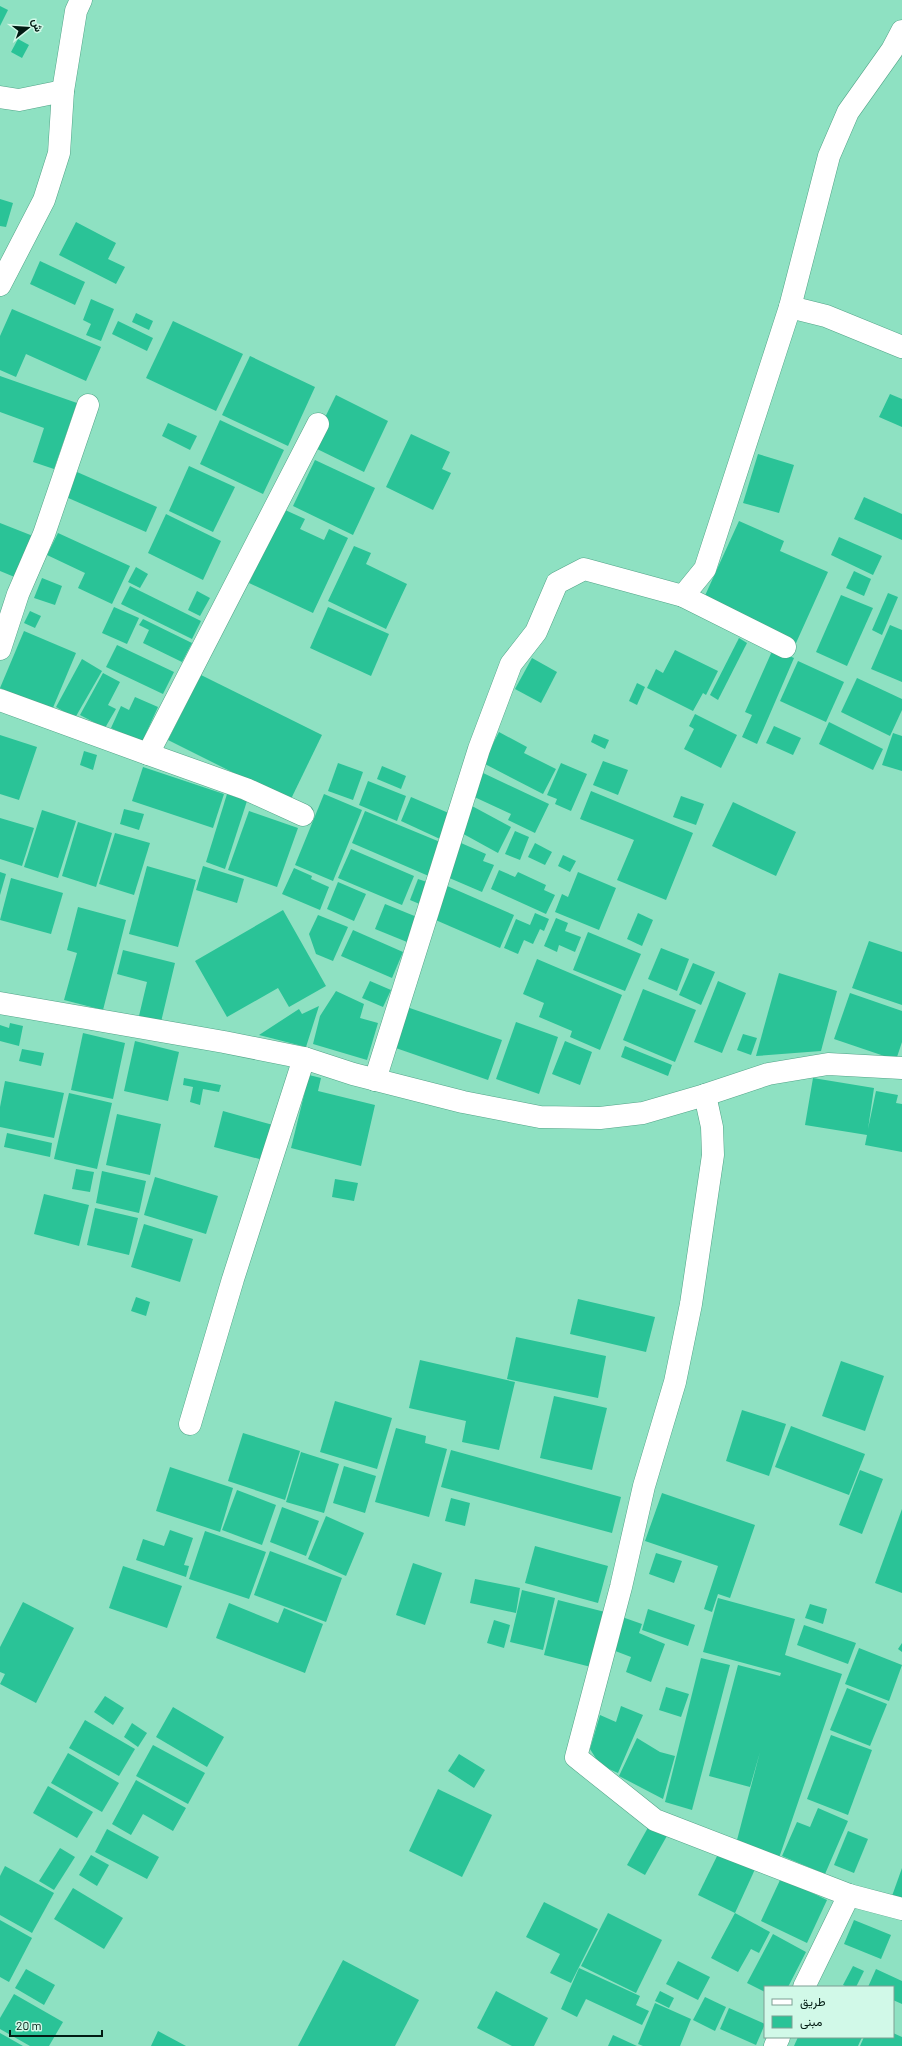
<svg xmlns="http://www.w3.org/2000/svg" width="902" height="2046" font-family="Barlow,Vazirmatn,sans-serif">
	<style>
		.building { fill: #2ac397 }
		.lines { fill: none; stroke-linecap: round; stroke-linejoin: round }
		.street-casing { stroke: #52a488; stroke-width: 23 }
		.street { stroke: #fff; stroke-width: 22 }
	</style>
	<rect width="100%" height="100%" fill="#8ee1c2"/>
	<g class="building">
		<polygon points="0,6 8,10 0,26"/>
		<polygon points="18,39 29,45 22,58 11,52"/>
		<polygon points="0,199 13,203 6,227 0,226"/>
		<polygon points="76,222 116,243 108,259 125,267 116,284 59,255"/>
		<polygon points="40,261 85,282 75,305 30,284"/>
		<polygon points="91,299 114,309 101,341 86,335 91,324 83,320"/>
		<polygon points="12,309 101,347 86,381 26,354 16,377 0,370 0,336"/>
		<polygon points="136,313 153,321 149,330 132,322"/>
		<polygon points="118,321 153,338 147,351 112,334"/>
		<polygon points="173,321 243,354 216,411 146,378"/>
		<polygon points="250,356 315,387 288,446 222,415"/>
		<polygon points="0,376 77,403 54,469 33,462 44,428 0,412"/>
		<polygon points="890,394 902,399 902,427 879,417"/>
		<polygon points="336,395 388,421 364,472 311,446"/>
		<polygon points="220,420 284,450 263,494 200,464"/>
		<polygon points="168,423 197,436 190,450 162,436"/>
		<polygon points="411,434 450,452 442,469 451,473 433,510 386,487"/>
		<polygon points="758,454 794,465 779,513 743,503"/>
		<polygon points="315,460 375,488 353,535 293,506"/>
		<polygon points="189,466 235,487 213,532 169,511"/>
		<polygon points="77,472 157,507 146,532 66,497"/>
		<polygon points="864,497 902,514 902,540 854,519"/>
		<polygon points="283,509 305,519 300,529 324,540 329,529 348,538 313,613 249,583"/>
		<polygon points="166,514 221,541 203,580 148,553"/>
		<polygon points="739,521 784,541 780,551 828,572 796,643 703,600"/>
		<polygon points="0,523 33,536 17,578 0,571"/>
		<polygon points="58,533 130,566 112,604 78,588 85,573 47,555"/>
		<polygon points="839,537 882,556 873,575 831,555"/>
		<polygon points="354,546 371,553 366,564 407,584 386,629 328,601"/>
		<polygon points="136,567 148,574 140,588 128,582"/>
		<polygon points="854,571 871,579 864,596 846,588"/>
		<polygon points="42,578 62,586 55,605 34,598"/>
		<polygon points="130,586 201,621 192,639 121,604"/>
		<polygon points="197,591 210,598 200,616 188,610"/>
		<polygon points="888,593 898,597 882,635 872,630"/>
		<polygon points="841,595 873,608 847,666 816,652"/>
		<polygon points="114,607 139,618 127,644 102,633"/>
		<polygon points="328,607 389,634 371,676 310,648"/>
		<polygon points="30,611 41,616 35,628 24,623"/>
		<polygon points="143,619 192,643 182,662 143,643 149,630 139,625"/>
		<polygon points="890,625 902,630 902,682 871,669"/>
		<polygon points="24,631 76,653 52,710 0,688"/>
		<polygon points="739,638 747,643 718,700 710,695"/>
		<polygon points="117,645 174,672 163,694 106,667"/>
		<polygon points="773,649 794,658 757,744 742,737 752,715 745,712"/>
		<polygon points="675,650 718,671 706,695 703,693 693,711 647,688 656,669 663,673"/>
		<polygon points="532,658 557,672 541,703 515,689"/>
		<polygon points="82,659 102,671 75,718 56,707"/>
		<polygon points="798,661 844,682 826,722 780,701"/>
		<polygon points="103,673 120,682 108,705 116,709 105,728 80,715"/>
		<polygon points="201,675 322,735 290,801 168,740"/>
		<polygon points="857,678 902,699 902,710 890,736 841,712"/>
		<polygon points="637,683 645,687 637,705 629,701"/>
		<polygon points="135,697 158,707 142,742 111,728 121,706 129,710"/>
		<polygon points="695,714 737,735 721,768 684,749 694,729 689,726"/>
		<polygon points="829,722 883,749 873,770 819,744"/>
		<polygon points="774,726 801,738 793,755 766,743"/>
		<polygon points="499,732 527,747 524,753 556,769 543,794 483,763"/>
		<polygon points="893,733 902,736 902,771 882,765"/>
		<polygon points="594,734 609,740 605,749 591,742"/>
		<polygon points="0,735 37,747 19,800 0,794"/>
		<polygon points="84,751 97,755 93,770 80,765"/>
		<polygon points="603,761 628,770 618,795 593,785"/>
		<polygon points="338,763 363,772 353,800 328,791"/>
		<polygon points="561,763 587,774 571,811 555,804 557,799 547,795"/>
		<polygon points="382,766 406,776 401,789 377,779"/>
		<polygon points="143,767 224,794 213,828 132,801"/>
		<polygon points="481,772 549,804 535,833 508,820 511,814 470,795"/>
		<polygon points="368,781 406,796 397,821 359,805"/>
		<polygon points="591,791 693,833 666,900 617,880 634,840 580,819"/>
		<polygon points="227,794 247,801 225,869 206,862"/>
		<polygon points="324,794 362,810 333,881 295,865"/>
		<polygon points="681,796 704,804 696,825 673,817"/>
		<polygon points="411,797 451,814 440,839 401,821"/>
		<polygon points="733,802 796,832 776,876 712,846"/>
		<polygon points="472,806 511,827 498,853 458,831"/>
		<polygon points="124,809 144,814 139,830 120,824"/>
		<polygon points="42,810 76,821 58,878 24,867"/>
		<polygon points="249,811 298,828 277,887 228,870"/>
		<polygon points="365,811 445,844 431,877 352,843"/>
		<polygon points="0,818 34,828 22,866 0,859"/>
		<polygon points="78,822 112,833 96,887 62,876"/>
		<polygon points="515,831 529,837 520,860 505,854"/>
		<polygon points="115,833 150,843 134,895 99,884"/>
		<polygon points="461,843 486,854 483,861 494,865 482,892 447,877"/>
		<polygon points="535,843 552,852 545,865 528,857"/>
		<polygon points="351,849 414,876 402,905 338,878"/>
		<polygon points="563,855 576,861 570,872 558,866"/>
		<polygon points="147,866 196,880 178,947 129,934"/>
		<polygon points="203,866 244,879 237,903 196,890"/>
		<polygon points="294,868 312,876 311,879 329,887 320,910 282,894"/>
		<polygon points="499,870 515,877 518,872 546,885 544,890 555,895 546,914 491,889"/>
		<polygon points="0,872 6,874 0,895"/>
		<polygon points="578,872 616,888 599,930 555,912 562,894 568,897"/>
		<polygon points="11,878 63,893 51,934 0,920"/>
		<polygon points="418,879 430,883 422,905 410,900"/>
		<polygon points="338,882 366,894 354,921 327,909"/>
		<polygon points="445,885 514,915 500,948 431,918"/>
		<polygon points="385,904 417,917 407,942 375,929"/>
		<polygon points="78,907 126,920 103,1010 64,1000 77,953 67,950"/>
		<polygon points="283,910 326,986 289,1007 278,988 227,1017 195,961"/>
		<polygon points="535,913 549,919 544,931 540,929 533,944 524,940 518,954 504,948 516,919 530,925"/>
		<polygon points="638,913 653,920 642,946 627,939"/>
		<polygon points="318,915 348,927 333,961 316,954 309,934"/>
		<polygon points="556,918 568,923 565,931 581,937 575,952 559,945 557,952 544,946"/>
		<polygon points="353,930 403,952 392,978 341,956"/>
		<polygon points="588,932 641,954 625,991 573,970"/>
		<polygon points="869,941 902,952 902,1005 852,988"/>
		<polygon points="661,948 689,959 677,991 648,979"/>
		<polygon points="123,950 175,963 161,1022 139,1016 147,982 117,974"/>
		<polygon points="537,959 622,995 600,1050 570,1037 572,1031 539,1017 544,1003 523,994"/>
		<polygon points="693,963 715,972 701,1005 679,995"/>
		<polygon points="779,973 837,991 821,1051 756,1056"/>
		<polygon points="370,981 391,990 383,1007 362,998"/>
		<polygon points="718,981 746,993 722,1053 694,1042"/>
		<polygon points="643,989 696,1010 675,1062 623,1040"/>
		<polygon points="336,991 364,1004 360,1018 378,1023 367,1060 313,1044 320,1016"/>
		<polygon points="850,993 902,1011 902,1042 896,1060 834,1039"/>
		<polygon points="319,1006 306,1047 259,1035 299,1009 302,1014"/>
		<polygon points="404,1006 502,1040 488,1080 390,1046"/>
		<polygon points="516,1022 558,1037 539,1094 496,1079"/>
		<polygon points="10,1023 23,1026 19,1046 0,1041 0,1025 9,1028"/>
		<polygon points="83,1033 125,1043 113,1099 71,1090"/>
		<polygon points="743,1034 757,1038 751,1055 737,1050"/>
		<polygon points="135,1041 179,1052 168,1101 124,1091"/>
		<polygon points="565,1041 592,1052 580,1085 552,1074"/>
		<polygon points="625,1046 672,1065 668,1076 621,1057"/>
		<polygon points="22,1049 44,1053 41,1066 19,1061"/>
		<polygon points="309,1075 321,1078 318,1091 375,1105 361,1166 291,1148"/>
		<polygon points="184,1078 221,1085 219,1092 203,1089 200,1105 190,1102 193,1087 183,1085"/>
		<polygon points="813,1078 874,1088 868,1129 876,1091 898,1095 896,1103 902,1104 902,1152 865,1145 867,1135 805,1125"/>
		<polygon points="5,1081 64,1093 54,1138 0,1127 0,1107"/>
		<polygon points="69,1093 112,1103 97,1169 54,1159"/>
		<polygon points="223,1111 273,1125 263,1160 214,1147"/>
		<polygon points="117,1114 161,1124 150,1175 106,1165"/>
		<polygon points="7,1133 52,1143 50,1157 4,1147"/>
		<polygon points="76,1169 94,1172 90,1192 72,1189"/>
		<polygon points="102,1171 146,1181 139,1213 96,1203"/>
		<polygon points="155,1177 218,1196 206,1234 144,1215"/>
		<polygon points="335,1179 358,1183 354,1201 332,1197"/>
		<polygon points="44,1194 89,1205 79,1246 34,1234"/>
		<polygon points="95,1208 138,1218 129,1255 87,1245"/>
		<polygon points="144,1224 193,1239 180,1282 131,1267"/>
		<polygon points="136,1297 150,1302 146,1316 131,1311"/>
		<polygon points="578,1299 655,1317 646,1352 570,1334"/>
		<polygon points="516,1337 606,1356 598,1398 507,1379"/>
		<polygon points="420,1360 515,1382 499,1450 462,1442 466,1421 409,1408"/>
		<polygon points="841,1361 884,1376 865,1431 822,1416"/>
		<polygon points="554,1396 607,1408 592,1470 540,1458"/>
		<polygon points="335,1401 392,1418 377,1469 320,1452"/>
		<polygon points="742,1410 786,1424 769,1476 726,1461"/>
		<polygon points="791,1426 865,1454 849,1495 775,1467"/>
		<polygon points="396,1428 426,1436 425,1443 447,1449 429,1517 375,1502"/>
		<polygon points="243,1433 300,1451 285,1500 228,1481"/>
		<polygon points="451,1450 621,1497 612,1533 441,1487"/>
		<polygon points="301,1452 339,1464 324,1513 286,1502"/>
		<polygon points="344,1466 376,1476 365,1513 333,1503"/>
		<polygon points="170,1467 233,1488 220,1532 156,1511"/>
		<polygon points="860,1470 883,1479 862,1534 839,1525"/>
		<polygon points="237,1490 276,1505 262,1545 222,1530"/>
		<polygon points="662,1493 755,1525 730,1598 718,1594 712,1612 704,1609 718,1566 645,1541"/>
		<polygon points="451,1498 470,1503 465,1526 445,1521"/>
		<polygon points="282,1507 319,1521 306,1556 270,1542"/>
		<polygon points="902,1509 902,1593 875,1583"/>
		<polygon points="326,1516 364,1533 346,1576 308,1559"/>
		<polygon points="170,1530 193,1538 184,1565 189,1566 186,1577 136,1560 143,1539 164,1546"/>
		<polygon points="205,1531 266,1552 249,1599 189,1579"/>
		<polygon points="535,1546 608,1566 598,1603 525,1583"/>
		<polygon points="270,1551 342,1578 326,1622 254,1595"/>
		<polygon points="656,1553 682,1561 674,1583 649,1574"/>
		<polygon points="413,1563 442,1573 425,1625 396,1615"/>
		<polygon points="123,1566 182,1586 167,1628 109,1608"/>
		<polygon points="475,1579 520,1588 516,1613 470,1603"/>
		<polygon points="522,1590 555,1598 543,1650 510,1642"/>
		<polygon points="718,1598 795,1619 785,1655 842,1674 779,1858 737,1840 760,1752 750,1787 709,1776 738,1665 780,1676 781,1673 703,1652"/>
		<polygon points="558,1600 605,1612 591,1667 544,1655"/>
		<polygon points="23,1602 74,1628 36,1703 0,1684 5,1674 0,1672 0,1647"/>
		<polygon points="229,1603 278,1623 284,1608 323,1624 305,1673 216,1638"/>
		<polygon points="810,1604 827,1609 823,1624 805,1618"/>
		<polygon points="648,1609 695,1625 688,1646 642,1630"/>
		<polygon points="622,1617 642,1624 639,1633 665,1644 651,1682 626,1672 631,1657 610,1649"/>
		<polygon points="494,1620 510,1625 504,1648 487,1643"/>
		<polygon points="804,1625 856,1643 848,1664 797,1645"/>
		<polygon points="902,1643 902,1652 898,1649"/>
		<polygon points="859,1648 902,1665 889,1701 845,1684"/>
		<polygon points="701,1658 730,1665 692,1810 665,1802"/>
		<polygon points="666,1687 689,1694 681,1717 659,1710"/>
		<polygon points="847,1688 887,1704 870,1746 830,1730"/>
		<polygon points="105,1696 124,1708 113,1725 94,1712"/>
		<polygon points="621,1706 643,1715 618,1773 600,1765 590,1749 600,1715 616,1722"/>
		<polygon points="173,1707 224,1737 207,1767 156,1737"/>
		<polygon points="85,1720 135,1749 119,1776 69,1748"/>
		<polygon points="132,1723 147,1733 138,1747 124,1737"/>
		<polygon points="831,1735 872,1750 848,1815 807,1799"/>
		<polygon points="637,1738 660,1752 675,1756 663,1799 619,1776"/>
		<polygon points="153,1745 205,1773 188,1804 136,1776"/>
		<polygon points="68,1753 119,1783 102,1812 51,1783"/>
		<polygon points="459,1754 485,1770 474,1788 448,1771"/>
		<polygon points="136,1780 186,1808 173,1831 143,1814 131,1835 112,1824"/>
		<polygon points="48,1786 93,1812 77,1838 33,1813"/>
		<polygon points="438,1789 492,1815 462,1877 409,1851"/>
		<polygon points="818,1808 848,1821 825,1874 782,1856 797,1822 810,1827"/>
		<polygon points="650,1824 668,1834 645,1875 627,1865"/>
		<polygon points="107,1829 159,1857 147,1879 95,1852"/>
		<polygon points="848,1831 868,1839 854,1873 834,1865"/>
		<polygon points="60,1848 75,1857 54,1890 39,1881"/>
		<polygon points="720,1850 756,1867 735,1913 698,1895"/>
		<polygon points="91,1855 109,1865 97,1886 79,1875"/>
		<polygon points="5,1866 54,1893 32,1933 0,1915 0,1876"/>
		<polygon points="902,1868 902,1899 892,1896"/>
		<polygon points="781,1878 827,1900 807,1943 761,1921"/>
		<polygon points="73,1888 123,1918 104,1949 54,1919"/>
		<polygon points="544,1902 598,1929 571,1983 550,1973 560,1954 526,1937"/>
		<polygon points="608,1913 662,1940 636,1993 581,1966"/>
		<polygon points="735,1913 770,1932 759,1953 751,1949 738,1972 711,1958"/>
		<polygon points="0,1920 32,1938 9,1982 0,1977"/>
		<polygon points="854,1920 891,1935 881,1959 844,1944"/>
		<polygon points="773,1934 806,1952 788,1987 765,1987 765,1992 747,1983"/>
		<polygon points="343,1960 419,2000 395,2046 298,2046"/>
		<polygon points="678,1961 710,1977 698,2000 666,1984"/>
		<polygon points="853,1966 864,1971 856,1987 847,1987 843,1985"/>
		<polygon points="579,1968 640,1996 636,2005 649,2011 642,2025 586,1999 577,2017 561,2009"/>
		<polygon points="26,1969 55,1985 44,2005 15,1988"/>
		<polygon points="876,1969 902,1981 902,2004 893,2000 893,1987 868,1987"/>
		<polygon points="496,1991 548,2018 534,2046 512,2046 477,2028"/>
		<polygon points="660,1991 674,1998 669,2008 655,2001"/>
		<polygon points="14,1994 63,2022 49,2046 30,2046 0,2029 0,2018"/>
		<polygon points="705,1997 726,2007 715,2031 693,2020"/>
		<polygon points="655,2003 691,2019 680,2046 643,2046 638,2044"/>
		<polygon points="729,2008 765,2024 756,2045 720,2029"/>
		<polygon points="158,2031 186,2046 151,2046"/>
		<polygon points="0,2033 23,2046 0,2046"/>
		<polygon points="893,2033 902,2037 902,2046 860,2046 864,2037 893,2037"/>
		<polygon points="613,2035 637,2046 608,2046"/>
		<polygon points="798,2037 862,2037 858,2046 794,2046"/>
	</g>
	<g class="lines">
		<g class="street-casing">
			<g id="street">
				<polyline points="0,97 19,100 63,91"/>
				<polyline points="0,285 44,200 59,153 63,91 76,11 81,0"/>
				<polyline points="790,307 826,316 902,347"/>
				<polyline points="683,596 705,569 790,307 829,156 848,112 892,50 902,31"/>
				<polyline points="0,649 18,594 44,534 88,405"/>
				<polyline points="0,700 148,754 318,424"/>
				<polyline points="148,754 246,789 303,815"/>
				<polyline points="0,1003 224,1042 304,1058 353,1074 463,1102 540,1117 600,1118 643,1113 705,1095 768,1074 828,1064 902,1068"/>
				<polyline points="375,1080 479,749 511,664 536,632 557,583 584,569 683,596 785,647"/>
				<polyline points="705,1095 712,1127 713,1155 691,1304 675,1382 644,1486 621,1587 576,1757 655,1820 849,1895 902,1909"/>
				<polyline points="190,1424 233,1279 304,1058"/>
				<polyline points="804,1987 849,1895"/>
				<polyline points="775,2046 779,2037"/>
			</g>
		</g>
		<use href="#street" class="street"/>
	</g>
	<rect x="764" y="1986" width="130" height="52" fill="#d1f9e8" stroke="#7ea093"/>
	<rect x="772" y="1999" width="20" height="6" fill="#ffffff" stroke="#7ea093"/>
	<text x="800" y="2006" font-size="12" fill="#021b13">طريق</text>
	<rect x="772" y="2016" width="20" height="12" fill="#2ac397" stroke="#7ea093"/>
	<text x="800" y="2026" font-size="12" fill="#021b13">مبنى</text>
	<g transform="translate(28 28) rotate(73)" stroke="#d1f9e8" stroke-width="3" paint-order="stroke">
	<path d="M0-3L7 15L0 10L-7 15Z" fill="#021b13"/>
	<text y="-6" font-size="11" font-weight="bold" text-anchor="middle" fill="#021b13">ش</text>
	</g>
	<path d="M10 2030v6h92v-6" fill="none" stroke="#021b13" stroke-width="2"/>
	<text x="16" y="2030" font-size="12" fill="#021b13" stroke="#d1f9e8" stroke-width="3" paint-order="stroke">20 m</text>
</svg>
